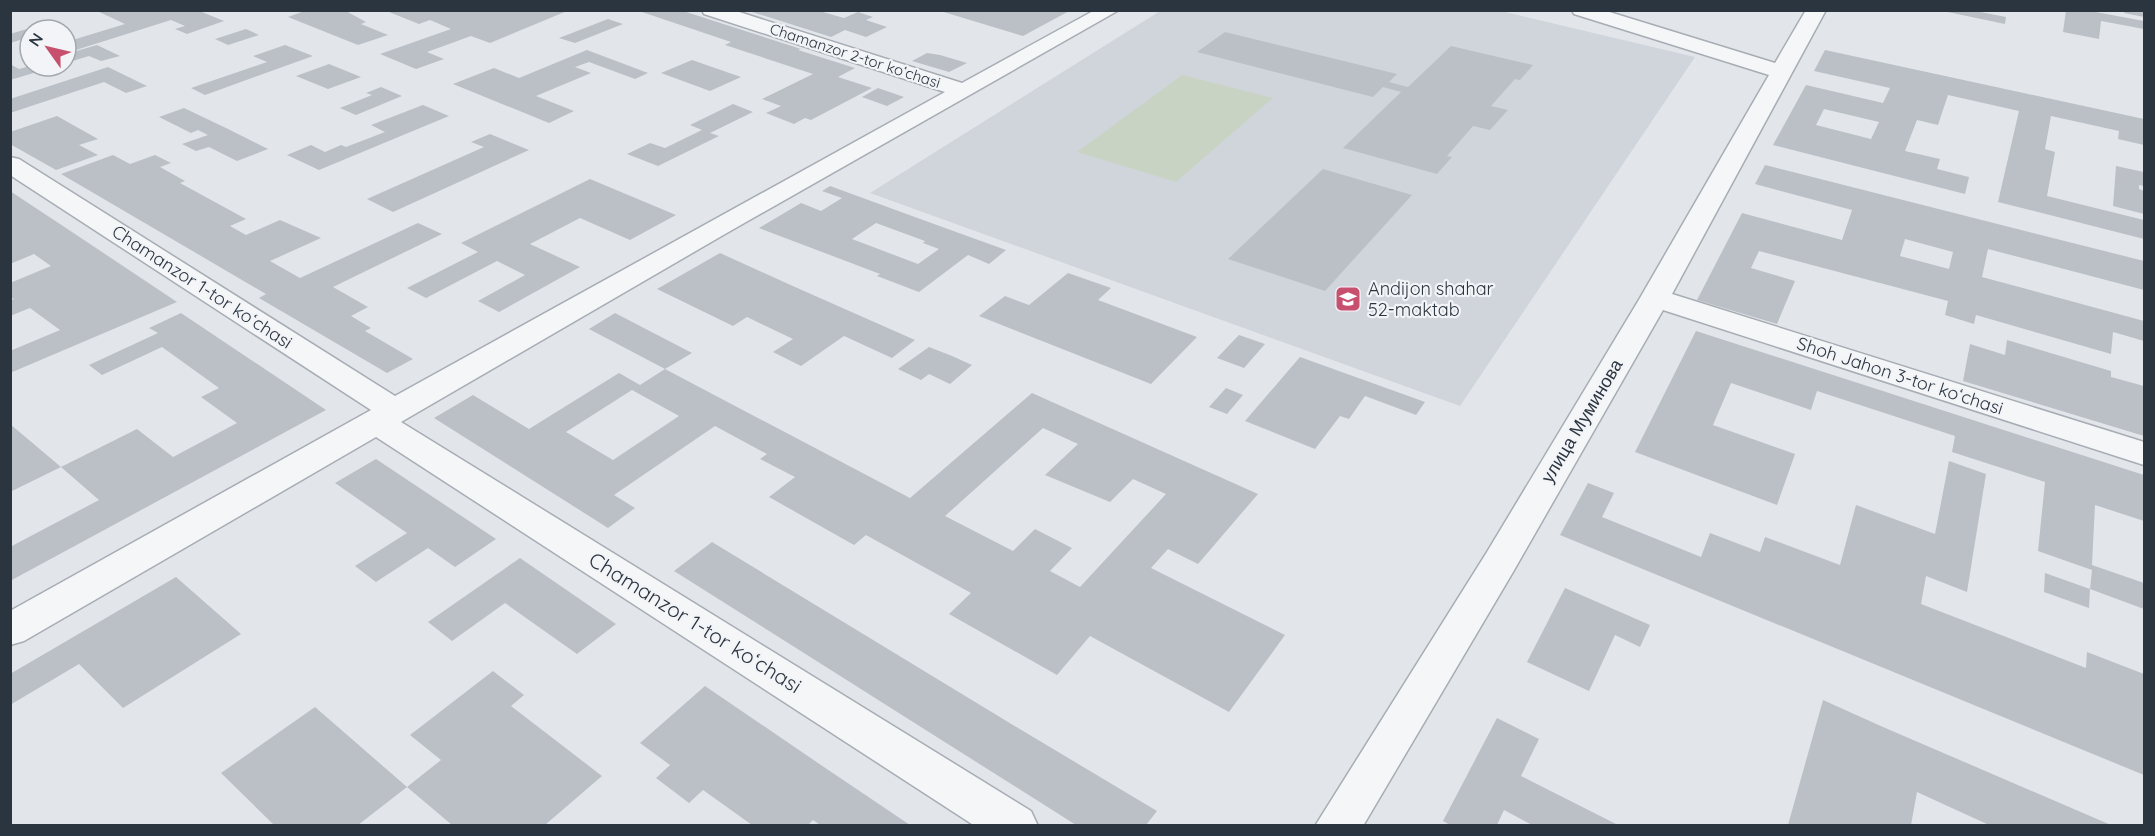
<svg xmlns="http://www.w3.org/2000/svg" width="2155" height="836" font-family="Quicksand,sans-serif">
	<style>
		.built { fill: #d0d5db }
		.green { fill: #c9d3c4 }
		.building { fill: #bac0c6; fill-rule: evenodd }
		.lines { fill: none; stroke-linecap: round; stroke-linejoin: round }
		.minor-casing { stroke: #a7adb4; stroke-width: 3 }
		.minor { fill: #f5f6f8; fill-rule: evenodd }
		.labels { text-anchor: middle; stroke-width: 4.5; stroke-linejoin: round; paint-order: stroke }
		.far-street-label { font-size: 15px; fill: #2b3540; stroke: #f2f4f7 }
		.street-label { font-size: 18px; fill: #2b3540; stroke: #f2f4f7 }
		.poi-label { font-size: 18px; fill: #2b3540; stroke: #f2f4f7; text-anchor: start }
		.near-street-label { font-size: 21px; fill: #2b3540; stroke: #f2f4f7 }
	</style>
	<rect width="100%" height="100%" fill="#e2e6ea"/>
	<polygon class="built" points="1160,11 1501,11 1695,57 1460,406 870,193"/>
	<polygon class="green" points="1182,75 1273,98 1176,182 1077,152"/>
	<g class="building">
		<polygon points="95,10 197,10 224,21 187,34 175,29 185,26 171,20 76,50 66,45 66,42 125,24"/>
		<polygon points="307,10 344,10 366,22 361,24 388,35 358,45 288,17"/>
		<polygon points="384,10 567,10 567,11 490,43 471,36 427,52 444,59 416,69 380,54 451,29 430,20 419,24"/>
		<polygon points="636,10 680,10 801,49 798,50 855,68 838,77 872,88 811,120 805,118 794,124 766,113 781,106 762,99 813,74 725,45 731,42"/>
		<polygon points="827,10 823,12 844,18 858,12 873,17 866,20 887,27 866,37 845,30 831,37 749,11"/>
		<polygon points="937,10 1071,10 1023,36"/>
		<polygon points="1938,10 1970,10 2006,17 2005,24"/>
		<polygon points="2066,10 2085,10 2144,21 2144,29 2101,21 2099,39 2063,32"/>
		<polygon points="2125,10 2144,10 2144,17 2124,13"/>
		<polygon points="608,19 623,24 575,43 559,38"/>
		<polygon points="30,28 30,37 10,43 10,34"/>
		<polygon points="246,29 259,35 228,45 215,39"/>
		<polygon points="1225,32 1397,74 1389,82 1408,87 1451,46 1533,65 1520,80 1515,79 1491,106 1508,110 1490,130 1473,126 1447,156 1452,157 1437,174 1343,148 1401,92 1383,87 1373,97 1197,52"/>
		<polygon points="97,45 120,56 101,61 89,56 66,63 66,54"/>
		<polygon points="285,45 313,56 205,95 191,88 267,62 253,56"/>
		<polygon points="587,50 648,73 635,79 589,62 575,67 591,73 536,96 574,111 549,123 453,84 494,68 519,78"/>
		<path d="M1825,50l319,69v26l-26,-6 1,-8 -68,-15 -6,33 10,3 -8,44 97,24v19l-146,-37 21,-91 -71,-16 -10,30 -21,-5 -12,31 35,8 -3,10 32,8 -4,17 -192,-49 33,-60 77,18 7,-15 -76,-17zM1824,109l55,13 -8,17 -55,-14z"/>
		<polygon points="927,53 940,55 967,63 949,72 912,61"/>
		<polygon points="692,60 741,77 710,91 661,73"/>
		<polygon points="10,64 19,69 30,66 54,67 10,80"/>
		<polygon points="329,64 361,77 328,89 296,76"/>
		<polygon points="108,67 147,86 126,93 104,82 10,113 10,99"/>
		<polygon points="381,87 402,96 356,115 340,108 372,95 366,93"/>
		<polygon points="878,88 904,97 887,106 862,97"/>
		<polygon points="733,104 753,112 710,133 719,136 658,166 627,154 650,143 665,148 702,130 690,125"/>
		<polygon points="423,105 449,116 319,170 287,155 311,145 325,152 341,145 346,147 385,132 371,125"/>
		<polygon points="184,108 226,128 268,149 237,161 209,147 196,151 182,144 208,135 198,130 191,133 159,117"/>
		<polygon points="57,116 98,139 79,145 98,155 56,170 10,144 10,132"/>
		<polygon points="490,134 529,150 393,212 367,199 484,147 471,142"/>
		<polygon points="113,155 130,164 155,155 171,163 160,167 185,181 180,183 246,219 230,226 246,235 280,220 321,238 270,261 300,278 418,223 442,234 333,287 368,307 351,316 371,328 365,331 413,359 387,373 259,298 266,294 61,174"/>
		<path d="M1765,165l379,96v29l-156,-41 -6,28 162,44v20l-31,-9 -2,22 -135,-39 -2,9 -29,-9 3,-14 -189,-50 -8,17 44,13 -18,43 -80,-24 45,-87 100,27 10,-30 -97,-26zM1905,239l48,13 -4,17 -49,-13z"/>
		<polygon points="2116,166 2144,172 2144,186 2139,185 2139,189 2144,191 2144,214 2113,206"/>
		<polygon points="1323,169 1412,195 1325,291 1228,259"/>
		<polygon points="590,179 676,215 630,240 580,218 530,244 580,267 499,312 478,301 525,275 497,261 426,298 407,288 478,252 461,243"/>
		<path d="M830,186l115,42 61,22 -17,14 -21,-9 -49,37 -42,-16 3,-2 -121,-46 42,-25 20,8 21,-13 -20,-7zM876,223l49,18 -2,2 16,6 -21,15 -66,-25z"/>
		<polygon points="10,191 66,228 177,302 10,373 10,351 60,330 30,308 10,316 10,301 14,299 10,297 10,283 51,266 34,254 10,264"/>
		<polygon points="720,253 795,287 915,340 892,358 844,336 801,366 773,352 793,339 747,317 733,326 657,289"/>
		<polygon points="1068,273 1111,288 1098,300 1197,337 1151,384 979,316 1005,296 1029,305"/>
		<polygon points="181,313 326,410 10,581 10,547 99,500 61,467 10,492 10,424 61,467 137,429 173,457 237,423 201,397 219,388 162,347 102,375 89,365 158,333 149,328"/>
		<polygon points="615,313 692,353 665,369 589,329"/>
		<polygon points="1696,331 2144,475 2144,521 2095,505 2092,565 2144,583 2144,609 2090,589 2092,570 2038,551 2045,482 1952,452 1955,436 1817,391 1811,410 1731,383 1713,425 1795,454 1777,505 1635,452"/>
		<polygon points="1239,335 1265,344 1244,368 1217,358"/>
		<polygon points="2007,340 2111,371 2111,377 2144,386 2144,436 1963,381 1970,344 2005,355"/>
		<polygon points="929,347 952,356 972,365 950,384 929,374 921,380 898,369"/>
		<polygon points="1300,357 1425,402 1416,415 1365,396 1349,419 1340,416 1315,449 1245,421"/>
		<path d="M665,369l245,129 122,-105 226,101 -60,70 -30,-15 -17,19 134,67 -56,77 -139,-76 -33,39 -108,-61 22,-21 -105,-58 -12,10 -85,-48 26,-20 -35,-18 7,-5 -52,-28 -101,69 21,13 -27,20 -174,-110 39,-23 56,34 90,-56 21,12zM632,390l47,26 -66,44 -47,-28zM1043,428l35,16 -33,31 65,27 23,-23 33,15 -86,93 -30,-16 22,-23 -37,-19 -22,22 -68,-35z"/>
		<polygon points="1226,388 1243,395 1227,414 1209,407"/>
		<polygon points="376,459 496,539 455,567 428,548 376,582 355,566 407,533 335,483"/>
		<polygon points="1949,461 1986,474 1967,592 1926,576 1921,604 2086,668 2087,652 2144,674 2144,775 1560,535 1588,483 1614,493 1602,517 1701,557 1710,533 1760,552 1765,537 1840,565 1856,505 1935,534"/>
		<polygon points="712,542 1013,725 1157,811 1146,825 1076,825 674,571"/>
		<polygon points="520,558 616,624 577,654 505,603 452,641 428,622"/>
		<polygon points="2045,573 2090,589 2089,608 2044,592"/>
		<polygon points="176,577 241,634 123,708 79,664 10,705 10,674"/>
		<polygon points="1565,588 1650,625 1640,647 1615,635 1589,691 1527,662"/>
		<polygon points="493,671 524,695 511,706 602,776 545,825 452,825 407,787 358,825 274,825 221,773 315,707 407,787 441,760 410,735"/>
		<polygon points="705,686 818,763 910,825 820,825 813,820 808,825 752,825 703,790 689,803 656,778 670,765 640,743"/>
		<polygon points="1823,700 1883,727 2111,825 1989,825 1917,792 1911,825 1788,825"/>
		<polygon points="1497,718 1539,739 1521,776 1618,825 1532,825 1504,810 1497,825 1450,825 1443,821"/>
	</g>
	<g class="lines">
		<g class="minor-casing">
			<g id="minor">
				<polygon points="702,10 733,10 962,83 1095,10 1119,10 725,234 401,422 1031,811 1038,826 975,826 376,437 24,641 10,645 10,611 371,410 10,175 10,157 19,159 395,396 945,92 704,14"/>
				<polygon points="1572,10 1603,10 1775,63 1806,10 1826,10 1672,294 2144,442 2144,465 1663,310 1513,572 1363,826 1315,826 1487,552 1640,298 1769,75 1574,14"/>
			</g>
		</g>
		<use href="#minor" class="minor"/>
	</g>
	<defs>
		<g id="school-square" transform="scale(1.35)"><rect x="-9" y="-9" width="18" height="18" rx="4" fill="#c6506e" stroke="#f2f4f7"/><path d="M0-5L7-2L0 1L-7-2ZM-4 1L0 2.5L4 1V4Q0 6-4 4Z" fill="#fff"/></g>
	</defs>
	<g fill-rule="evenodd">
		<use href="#school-square" x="1348" y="299"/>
	</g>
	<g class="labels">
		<g class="far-street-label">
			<text transform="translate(855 56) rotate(18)" y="5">Chamanzor 2-tor koʻchasi</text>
		</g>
		<g class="street-label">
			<text transform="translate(202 287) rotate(33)" y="6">Chamanzor 1-tor koʻchasi</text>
			<text transform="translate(1900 376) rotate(18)" y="6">Shoh Jahon 3-tor koʻchasi</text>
			<text transform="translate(1582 421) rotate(-59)" y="6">улица Муминова</text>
		</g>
		<g class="poi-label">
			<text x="1368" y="295">Andijon shahar<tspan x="1368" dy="21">52-maktab</tspan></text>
		</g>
		<g class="near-street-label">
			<text transform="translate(695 623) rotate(32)" y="7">Chamanzor 1-tor koʻchasi</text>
		</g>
	</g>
	<rect width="2155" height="836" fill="none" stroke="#2b3540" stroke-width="24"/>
	<g transform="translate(48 48) rotate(304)"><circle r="28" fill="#f2f4f7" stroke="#a2a8ae" stroke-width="1.5"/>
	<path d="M0-4.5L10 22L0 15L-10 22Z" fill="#c6506e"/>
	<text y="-9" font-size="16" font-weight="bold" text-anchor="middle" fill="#2b3540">N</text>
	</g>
</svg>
